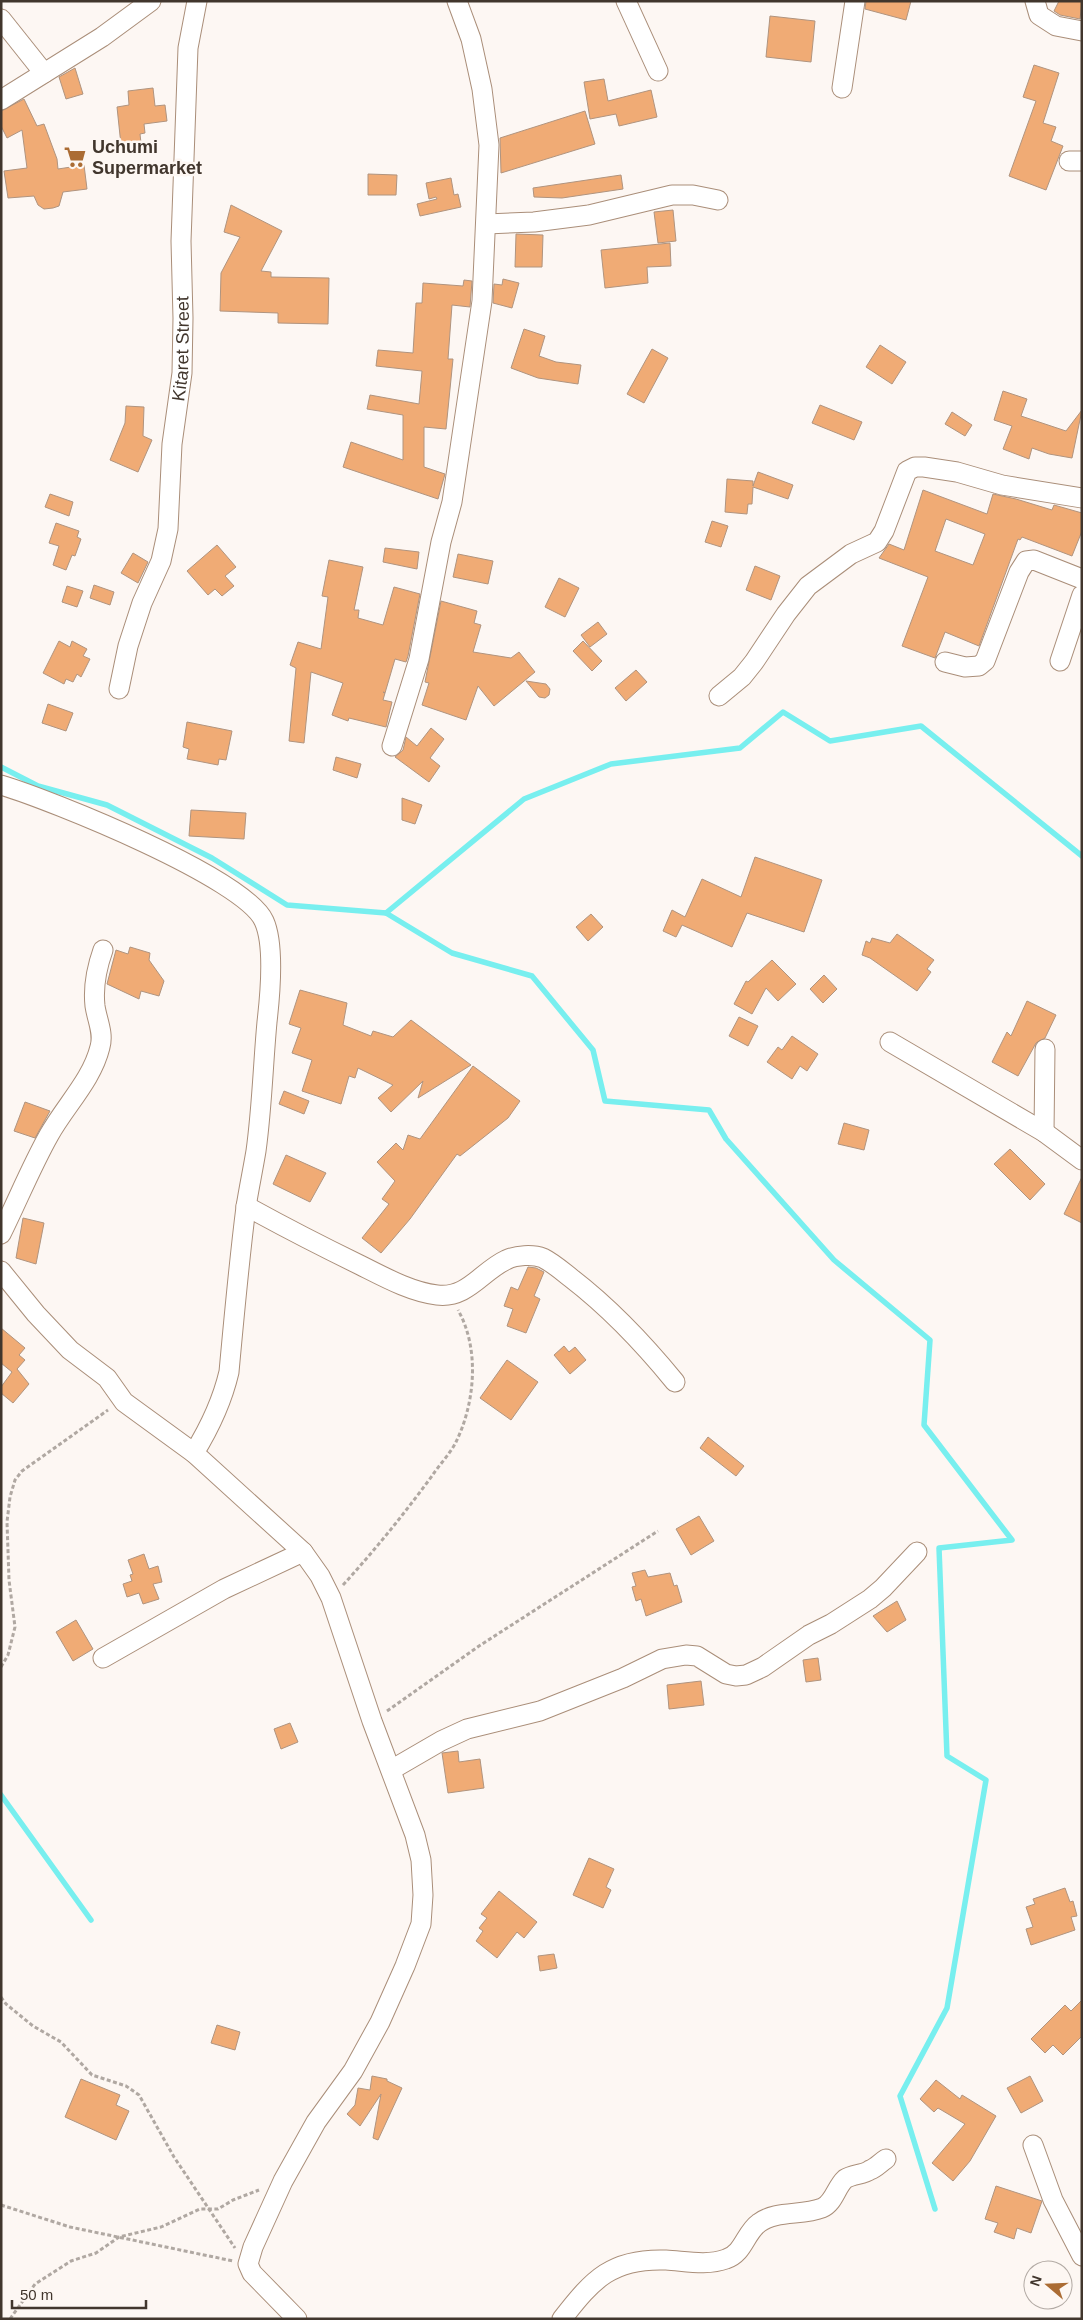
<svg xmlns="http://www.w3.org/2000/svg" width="1083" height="2320" font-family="Arial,sans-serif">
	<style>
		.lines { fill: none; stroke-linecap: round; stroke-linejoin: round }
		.stream { stroke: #78efef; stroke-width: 5.5 }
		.building { fill: #f0ab75; stroke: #b0947f; fill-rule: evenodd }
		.minor-casing { stroke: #aa8e79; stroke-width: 21 }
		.path { stroke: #b0a8a2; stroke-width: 3; stroke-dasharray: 4 2.5; stroke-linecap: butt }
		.minor { stroke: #fff; stroke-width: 19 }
		.labels { text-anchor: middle; stroke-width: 5; stroke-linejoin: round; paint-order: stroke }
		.poi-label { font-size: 18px; font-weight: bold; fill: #41362d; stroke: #fdf7f3; text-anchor: start }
		.street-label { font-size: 18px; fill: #41362d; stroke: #fdf7f3 }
	</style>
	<rect width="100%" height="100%" fill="#fdf7f3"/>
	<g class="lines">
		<g class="stream">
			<polyline points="1,767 38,786 107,805 212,858 287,905 386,913 524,799 611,764 740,748 783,712 830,741 921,726 1082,856"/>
			<polyline points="386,913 452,953 532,976 593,1050 605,1101 709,1110 726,1139 834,1260 930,1340 924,1425 1012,1540 939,1548 947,1756 986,1780 947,2008 900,2096 935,2209"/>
			<polyline points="1,1795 91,1920"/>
		</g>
	</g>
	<g class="building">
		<polygon points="866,1 911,1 906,20 865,9"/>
		<polygon points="1059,1 1082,1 1080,19 1060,15 1054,11"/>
		<polygon points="770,16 815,21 811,62 766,57"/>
		<polygon points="1034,65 1059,73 1043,123 1056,127 1051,141 1063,146 1046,190 1009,176 1036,101 1023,97"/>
		<polygon points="75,68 83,94 66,99 59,77"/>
		<polygon points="604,79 608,101 651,90 657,117 619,126 616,114 590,119 584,82"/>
		<polygon points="153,88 155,106 165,105 167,121 144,124 145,133 140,134 141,143 121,145 117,107 129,105 128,91"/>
		<polygon points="24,99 37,126 44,124 57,159 58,169 84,165 87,189 63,192 59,206 53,208 44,209 38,205 34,196 8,198 4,171 27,168 22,130 7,138 1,126 1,111"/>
		<polygon points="585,111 595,144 501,173 500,138"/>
		<polygon points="368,174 397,175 396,195 368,195"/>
		<polygon points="621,175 623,189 562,198 534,197 533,188"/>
		<polygon points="451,178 454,195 458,194 461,207 420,216 417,204 437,199 436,197 429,199 426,183"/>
		<polygon points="231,205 282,231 261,271 271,272 271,277 329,278 328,324 278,323 278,313 220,311 221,273 240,237 224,232"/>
		<polygon points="673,210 676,241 658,243 654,212"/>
		<polygon points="516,234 543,235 542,267 515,267"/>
		<polygon points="670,243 671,266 647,267 648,283 605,288 601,250"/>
		<polygon points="503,279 519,283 512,308 493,303 494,284 502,285"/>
		<polygon points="464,280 472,281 470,307 452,305 448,359 453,359 446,429 424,427 424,467 445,474 438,499 343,467 351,442 403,460 403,415 367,409 370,395 419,404 422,371 376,366 378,350 413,353 416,303 422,303 423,283 463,286"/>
		<polygon points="524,329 545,336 539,356 556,362 581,365 578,384 538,378 511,368"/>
		<polygon points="880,345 906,362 892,384 866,367"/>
		<polygon points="652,349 668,358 644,403 627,394"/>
		<polygon points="1003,391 1027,399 1021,416 1066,431 1082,410 1072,458 1049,454 1032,448 1029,459 1003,449 1012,426 994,420"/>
		<polygon points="820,405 862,422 854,440 812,423"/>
		<polygon points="126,406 144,407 143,436 152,440 138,472 110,460 125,423"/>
		<polygon points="952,412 972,425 965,436 945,424"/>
		<polygon points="758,472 793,485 788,499 753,487 752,504 748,504 747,514 725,512 727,479 753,481 753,486"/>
		<path d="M923,490l64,24 6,-20 23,5 36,11 2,-5 28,8v18l-10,25 -50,-19 -2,3 -2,-1 -39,107 -34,-14 -10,26 -33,-12 26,-69 -49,-19 10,-14 15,6zM946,519l39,15 -12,31 -38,-14z"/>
		<polygon points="50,494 73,502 69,516 45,507"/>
		<polygon points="712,521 728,526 721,547 705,542"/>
		<polygon points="56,523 79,531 77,537 81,539 75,556 72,555 66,570 53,565 59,546 49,543"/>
		<polygon points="217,545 236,567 225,576 234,586 222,596 215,589 208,595 187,571"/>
		<polygon points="385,548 419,552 417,569 383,562"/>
		<polygon points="133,553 148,562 138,583 121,573"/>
		<polygon points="458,554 493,561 488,584 453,577"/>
		<polygon points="329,560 363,567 354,610 359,610 358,618 383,625 394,587 420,594 408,656 406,662 395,659 385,693 383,692 385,693 383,700 392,702 386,727 349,718 348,721 332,715 343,683 311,672 304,743 289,741 296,668 290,665 298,642 321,649 328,597 322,596"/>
		<polygon points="755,566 780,576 771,600 746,590"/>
		<polygon points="559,578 579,588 565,617 545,607"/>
		<polygon points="94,585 114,592 110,605 90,598"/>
		<polygon points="67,586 83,591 77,607 62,602"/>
		<polygon points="441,601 477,611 474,623 481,625 473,652 511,658 519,652 535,672 494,706 478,686 466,720 422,705 429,683 425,682"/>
		<polygon points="598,622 607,634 590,647 581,635"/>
		<polygon points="59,641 70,647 72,641 87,649 83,656 90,659 81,677 77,674 73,682 66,679 64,684 43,673"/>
		<polygon points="583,641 602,661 592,671 573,651"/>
		<polygon points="636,670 647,682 626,701 615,688"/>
		<polygon points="526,681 546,684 550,689 549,695 545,698 539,697"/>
		<polygon points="48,704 73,713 66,731 42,723"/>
		<polygon points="187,722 232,731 226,760 219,759 218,765 187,759 189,749 183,747"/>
		<polygon points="431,728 444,739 430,758 440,766 429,782 395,757 403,750 406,737 417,746"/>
		<polygon points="336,757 361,764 357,778 333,770"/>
		<polygon points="402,798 422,805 415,824 402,820"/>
		<polygon points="191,810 246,813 244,839 189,836"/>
		<polygon points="755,857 822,880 804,932 747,913 732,947 682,925 676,937 663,931 672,910 685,917 702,879 741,897"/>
		<polygon points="591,914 603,927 588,941 576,927"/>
		<polygon points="897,934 934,960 927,969 931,972 917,991 870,958 862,955 866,941 870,943 872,938 890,943"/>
		<polygon points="130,947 150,953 149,960 164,981 159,996 141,991 139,999 107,984 116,950 128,954"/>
		<polygon points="772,960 796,984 778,1001 766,988 752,1014 734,1004 746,981 748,982"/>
		<polygon points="824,975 837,989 823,1003 810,989"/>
		<polygon points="300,990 347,1003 343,1025 371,1036 373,1031 393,1037 411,1020 471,1065 418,1098 423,1081 391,1112 378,1098 393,1085 358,1068 355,1078 349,1076 341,1104 302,1091 312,1060 292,1053 301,1028 289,1024"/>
		<polygon points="1027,1001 1056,1015 1045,1038 1036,1043 1018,1076 992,1062 1007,1032 1011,1036"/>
		<polygon points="739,1017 758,1026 748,1046 729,1036"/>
		<polygon points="792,1036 818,1054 807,1071 800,1066 792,1079 767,1062 778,1047 782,1050"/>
		<polygon points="473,1066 520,1101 508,1118 460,1156 457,1154 410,1219 381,1253 362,1238 389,1204 382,1199 395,1181 377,1162 396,1143 403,1150 408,1135 420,1139"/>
		<polygon points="284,1091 309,1101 304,1114 279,1104"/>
		<polygon points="25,1102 50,1111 35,1138 14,1131"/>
		<polygon points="844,1123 869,1130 864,1150 838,1144"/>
		<polygon points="1010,1149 1045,1184 1030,1200 994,1164"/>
		<polygon points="286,1155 326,1173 310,1202 273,1184"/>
		<polygon points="1082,1177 1082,1223 1064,1214"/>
		<polygon points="23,1218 44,1223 36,1264 16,1258"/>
		<polygon points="528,1267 536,1268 544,1272 534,1296 540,1299 526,1333 507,1326 513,1309 504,1306 511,1287 518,1290"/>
		<polygon points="1,1328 25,1348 19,1355 25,1360 17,1369 29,1384 13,1403 1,1393 1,1387 12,1372 1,1363"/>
		<polygon points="564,1346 569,1352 575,1347 586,1360 570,1374 554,1355"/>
		<polygon points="507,1360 538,1382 511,1420 480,1398"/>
		<polygon points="708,1437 744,1466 736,1476 700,1448"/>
		<polygon points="699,1516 714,1541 691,1555 676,1529"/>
		<polygon points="144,1554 149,1569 158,1566 162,1582 153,1584 159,1599 143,1604 139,1593 127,1597 123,1584 132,1581 130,1575 133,1574 128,1560"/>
		<polygon points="645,1570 648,1577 670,1573 674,1586 677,1585 682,1602 646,1616 641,1599 636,1601 632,1587 636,1586 632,1573"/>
		<polygon points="897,1601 906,1620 887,1632 873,1616"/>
		<polygon points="76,1620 93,1649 73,1661 56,1632"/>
		<polygon points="818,1658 821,1680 806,1682 803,1660"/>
		<polygon points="701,1681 704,1705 669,1709 667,1685"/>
		<polygon points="290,1723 298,1742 281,1749 274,1729"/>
		<polygon points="458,1751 459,1762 480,1759 484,1788 448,1793 442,1753"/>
		<polygon points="589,1858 614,1869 606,1887 611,1890 603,1908 573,1895"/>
		<polygon points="1065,1888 1070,1902 1073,1901 1077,1916 1071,1917 1075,1930 1031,1945 1026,1929 1033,1927 1026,1907 1035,1904 1033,1899"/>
		<polygon points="499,1891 537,1922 524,1938 517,1932 497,1958 476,1941 483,1931 479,1928 487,1918 481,1914"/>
		<polygon points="554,1954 557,1968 540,1971 538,1956"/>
		<polygon points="1082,2000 1082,2036 1063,2055 1053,2045 1045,2053 1031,2039 1065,2005 1071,2011"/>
		<polygon points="217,2025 240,2032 235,2050 211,2043"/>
		<polygon points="372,2076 387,2079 387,2081 402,2088 378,2140 373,2138 381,2094 360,2126 347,2114 355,2105 358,2088 370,2090"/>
		<polygon points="1030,2076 1043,2101 1021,2113 1007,2088"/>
		<polygon points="81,2079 120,2095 116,2105 129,2111 116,2140 65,2117"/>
		<polygon points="936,2080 960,2099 962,2095 996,2116 970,2161 953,2181 932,2163 965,2124 938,2108 934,2112 920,2099"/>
		<polygon points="996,2186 1042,2201 1031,2233 1017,2228 1014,2239 994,2232 998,2223 985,2219"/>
	</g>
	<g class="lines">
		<g class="minor-casing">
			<g id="minor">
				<polyline points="626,1 658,71"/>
				<polyline points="1035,1 1039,15 1056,26 1082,31"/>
				<polyline points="1,19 44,73"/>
				<polyline points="842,88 855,1"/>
				<polyline points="1,100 102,37 151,1"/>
				<polyline points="1069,161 1082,161"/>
				<polyline points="486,224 534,222 589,215 672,195 693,195 718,200"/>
				<polyline points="1060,661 1082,595"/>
				<polyline points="945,662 965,667 979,666 985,661 1019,572 1026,561 1034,560 1082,579"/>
				<path id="s1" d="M119,689l9,-43 14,-43 19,-42 7,-32 4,-85 10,-71 1,-55 -2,-77 7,-193 9,-47"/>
				<polyline points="719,696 742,677 754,662 786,614 808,586 851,554 877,542 884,531 907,471 915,467 924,467 957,472 1002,485 1082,498"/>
				<polyline points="392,746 419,659 441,542 452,502 482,301 489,145 482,89 471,39 457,1"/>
				<path d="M1,785c50,15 244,93 263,136 11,24 6,75 3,101 -4,43 -5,86 -11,129 -3,18 -7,37 -10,56 -7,55 -12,110 -17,165 -7,30 -19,55 -35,81"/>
				<polyline points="890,1042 1044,1132 1082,1160"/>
				<polyline points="1044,1132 1045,1049"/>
				<path d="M246,1206c38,21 75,40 114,59 24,12 51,27 77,30 30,4 45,-24 69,-35 10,-5 27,-6 37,-2 10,5 19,13 28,20 39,30 73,66 104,104"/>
				<path d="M1,1234c16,-32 30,-67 48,-99 16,-29 43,-55 51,-88 4,-14 -3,-27 -5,-41 -2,-18 2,-39 8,-56"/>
				<polyline points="1,1271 36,1314 70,1350 107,1378 124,1402 194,1453 303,1552 320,1576 331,1598 372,1721 415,1835 421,1860 423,1895 421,1924 405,1966 380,2022 353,2071 316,2122 283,2181 253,2247 248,2264 252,2273 297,2319"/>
				<polyline points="103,1658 224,1589 303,1552"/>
				<polyline points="391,1770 441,1741 467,1729 540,1711 623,1678 662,1659 686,1655 697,1656 726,1674 736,1676 746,1675 763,1667 809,1635 831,1624 870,1599 883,1588 917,1552"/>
				<polyline points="1033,2145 1053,2200 1082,2256"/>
				<path d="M562,2319c31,-40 50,-61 104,-59 19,1 41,6 60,-1 18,-6 19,-26 33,-36 17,-13 43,-7 63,-15 12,-5 14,-21 23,-29 8,-5 18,-4 25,-9 6,-2 11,-8 16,-11"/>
			</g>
		</g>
		<g class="path">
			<path d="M343,1585c32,-35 61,-71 89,-109 7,-11 18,-22 24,-34 19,-39 24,-93 2,-132"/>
			<polyline points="1,1667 8,1655 15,1627 9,1580 7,1522 10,1497 15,1480 22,1471 108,1410"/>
			<polyline points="387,1711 479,1646 658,1531"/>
			<polyline points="1,1997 6,2004 33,2026 61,2042 92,2075 126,2086 139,2095 174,2157 235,2248"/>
			<polyline points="1,2205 70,2227 233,2261"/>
			<polyline points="10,2319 35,2284 71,2261 96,2253 119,2237 161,2227 200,2209 218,2209 233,2200 259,2190"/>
		</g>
		<use href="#minor" class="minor"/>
	</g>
	<defs>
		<g id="supermarket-bare" transform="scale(1.725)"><path d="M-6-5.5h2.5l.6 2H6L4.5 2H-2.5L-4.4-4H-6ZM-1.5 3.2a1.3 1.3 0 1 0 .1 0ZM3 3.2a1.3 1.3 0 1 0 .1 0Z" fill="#ab6c34" stroke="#fdf7f3" stroke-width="2.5" paint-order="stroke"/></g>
	</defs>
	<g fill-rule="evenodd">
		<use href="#supermarket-bare" x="75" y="157"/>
	</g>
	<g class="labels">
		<g class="poi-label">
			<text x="92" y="153">Uchumi<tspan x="92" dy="21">Supermarket</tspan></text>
		</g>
		<g class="street-label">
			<text dy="6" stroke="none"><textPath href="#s1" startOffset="349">Kitaret Street</textPath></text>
		</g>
	</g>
	<rect width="1083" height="2320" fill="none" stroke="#41362d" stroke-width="5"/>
	<g transform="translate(1048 2285) rotate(289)"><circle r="24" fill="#fdf7f3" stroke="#b2aaa4"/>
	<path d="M0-4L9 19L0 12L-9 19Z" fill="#ab6c34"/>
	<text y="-8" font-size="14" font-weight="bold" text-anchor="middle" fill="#41362d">N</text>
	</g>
	<path d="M12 2300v8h134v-8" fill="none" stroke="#41362d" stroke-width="2.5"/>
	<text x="20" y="2300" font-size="15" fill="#41362d" stroke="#fdf7f3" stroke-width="4" paint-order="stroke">50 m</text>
</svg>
